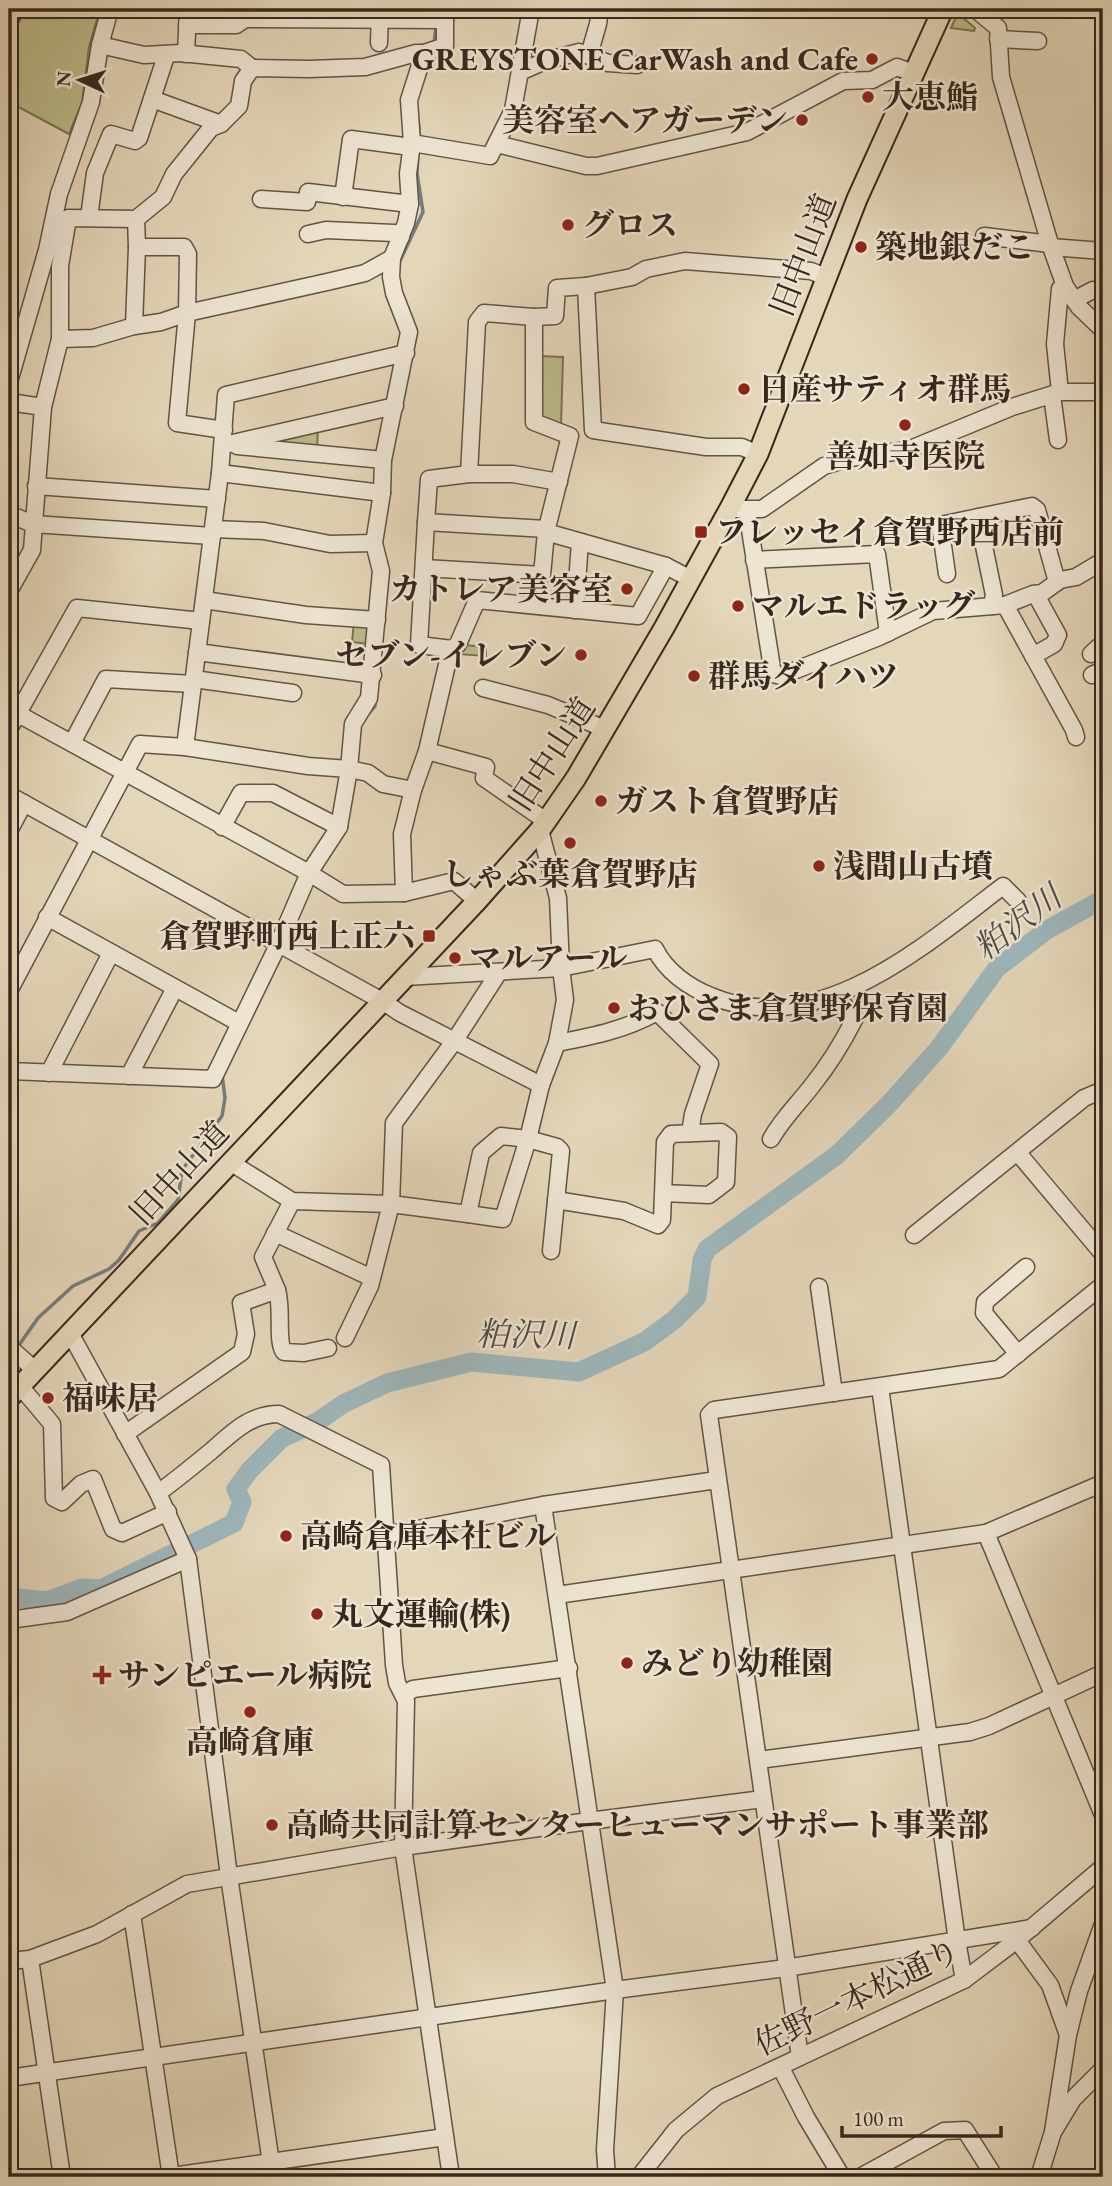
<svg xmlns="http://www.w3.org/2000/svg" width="1112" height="2186" font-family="'EB Garamond','Noto Serif JP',serif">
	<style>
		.green { fill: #bbbc8a; stroke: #797254; stroke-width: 2 }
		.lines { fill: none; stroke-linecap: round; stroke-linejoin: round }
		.stream { stroke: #747d7c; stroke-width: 3.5 }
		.river { stroke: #9db6bb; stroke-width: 19 }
		.minor-casing { stroke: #625445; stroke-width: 19 }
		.major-casing { stroke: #37281e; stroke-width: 23 }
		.minor { stroke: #ede4d2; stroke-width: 16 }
		.major { stroke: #e4d6b9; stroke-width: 19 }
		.poi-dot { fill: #8f2418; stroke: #ede4d2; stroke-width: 2.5 }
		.labels { text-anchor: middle; stroke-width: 5; stroke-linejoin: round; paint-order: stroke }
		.poi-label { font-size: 32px; font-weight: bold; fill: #37281e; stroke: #ede4d2; text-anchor: start }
		.street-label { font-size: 32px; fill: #37281e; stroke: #ede4d2 }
		.water-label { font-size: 33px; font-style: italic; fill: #504c45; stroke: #ede4d2 }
	</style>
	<rect width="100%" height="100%" fill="#e4d6b9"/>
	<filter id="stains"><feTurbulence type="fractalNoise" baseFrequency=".00286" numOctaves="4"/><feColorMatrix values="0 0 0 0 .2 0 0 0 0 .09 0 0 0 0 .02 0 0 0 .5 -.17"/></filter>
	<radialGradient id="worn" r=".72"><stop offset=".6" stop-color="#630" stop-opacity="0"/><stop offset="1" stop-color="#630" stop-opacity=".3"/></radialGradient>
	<g class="green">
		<polygon points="27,9 100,9 89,47 82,103 69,134 9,102 9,37"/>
		<polygon points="961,16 975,28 974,31 951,28 956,17"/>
		<polygon points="538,356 563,357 561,426 540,420"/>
		<polygon points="318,427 317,450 243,444"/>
		<polygon points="354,622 371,624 369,644 352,642"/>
		<polygon points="464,645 486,647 486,656 456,654"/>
	</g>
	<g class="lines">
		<g class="stream">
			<polyline points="434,45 436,25"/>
			<polyline points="426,72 432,56"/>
			<polyline points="418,120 420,140"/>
			<polyline points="399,263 423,212 417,173 418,154"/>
			<polyline points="368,714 375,706 375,700"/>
			<polyline points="17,1348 38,1318 73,1286 109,1269 119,1260 139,1231 158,1223 178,1200 182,1170 222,1116 225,1098 222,1074"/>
		</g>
		<polyline class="river" points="9,1597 47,1601 82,1588 101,1589 234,1523 242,1502 236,1489 249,1471 282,1438 317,1422 343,1404 387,1383 471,1362 579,1372 644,1342 674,1320 697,1297 702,1260 707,1249 837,1155 889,1104 939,1048 997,968 1047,930 1103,899"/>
		<g class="minor-casing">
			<g id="minor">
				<polyline points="975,9 998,28 1001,77 1050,244 1065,286 1079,307 1103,330"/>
				<polyline points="9,21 16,9"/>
				<polyline points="187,25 236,25 245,19 445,20"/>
				<polyline points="998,39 1038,41"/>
				<polyline points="379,43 380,11"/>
				<polyline points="100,45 144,55 181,53 241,59 252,68"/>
				<polyline points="186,54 188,9"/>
				<polyline points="589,55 598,24 600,9"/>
				<polyline points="520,72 545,61 579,52 608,63 637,65"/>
				<polyline points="152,99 221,124"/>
				<polyline points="412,143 490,156 513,110 531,9"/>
				<polyline points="497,144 586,166 597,166 747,132 843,81 872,80 897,67 913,73"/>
				<polyline points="343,197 351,139 411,147"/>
				<polyline points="261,199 307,202 308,192 410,204"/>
				<polyline points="89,217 95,173 111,134 135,141 139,138 166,56"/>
				<polyline points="308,234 326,230 394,233 401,237"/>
				<polyline points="984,236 1050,244"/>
				<polyline points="137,247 184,247 188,254 187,313 177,423 224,430"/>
				<polyline points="1051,247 1103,251"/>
				<polyline points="586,286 593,430 706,447 742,447 758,454"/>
				<polyline points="1074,300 1093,290 1103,292"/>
				<polyline points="534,317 534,422 570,436 546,532 666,566 691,579"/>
				<polyline points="134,326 137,247 136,219"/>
				<polyline points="60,339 93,338 134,326 161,322 187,313 327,282 365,273 392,258"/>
				<polyline points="9,382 47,250 59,194 91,102 100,45 110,9"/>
				<polyline points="1060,392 1055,344 1060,289 1065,286"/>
				<polyline points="1052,395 1058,440"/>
				<polyline points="9,402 43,407"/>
				<polyline points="224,445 395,406"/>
				<polyline points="237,446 383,460"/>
				<polyline points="220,473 382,493"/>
				<polyline points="469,474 429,479 426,522 546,529"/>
				<polyline points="559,482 513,474 469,474 477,322 484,313 534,317 555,316 557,288 586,286 632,277 646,269 685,261 811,271 826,277"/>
				<polyline points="36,486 217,499"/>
				<polyline points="736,509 762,509 824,466 850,458 908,450 1012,407 1060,392 1103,392"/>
				<polyline points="747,511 773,674 781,676 879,637 933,611 1005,605 1033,594 1042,593 1060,580 1076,577 1103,561"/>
				<polyline points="9,514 33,524 212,536"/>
				<polyline points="978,517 994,595 992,606"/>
				<polyline points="426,522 419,645 452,649"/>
				<polyline points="213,529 264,531 330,544 374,543"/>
				<polyline points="754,560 877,554 888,633"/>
				<polyline points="424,568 542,575 546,532"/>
				<polyline points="947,574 940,525 1032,506 1037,510 1057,582"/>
				<polyline points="9,591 32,550 43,407 60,339 60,266 68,218 136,219 163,197 174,174 211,128 221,124 239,106 243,81 252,68 309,69 365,67 416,53 424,53"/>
				<polyline points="204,600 306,615 377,620"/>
				<polyline points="1005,605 1074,730 1076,737"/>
				<polyline points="575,610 580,542"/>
				<polyline points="197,652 373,675"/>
				<polyline points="1091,654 1103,643"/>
				<polyline points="1033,656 1054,644 1058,635 1036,595"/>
				<polyline points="1092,675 1103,670"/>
				<polyline points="194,679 293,693"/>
				<polyline points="483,688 548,705 605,729"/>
				<polyline points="9,709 309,873 343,894 404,893 454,881 477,901"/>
				<polyline points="9,729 77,608 201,621"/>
				<polyline points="72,743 106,679 193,684"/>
				<polyline points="185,747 220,473 226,395 406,353"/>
				<polyline points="427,751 486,767 484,778 546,821"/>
				<polyline points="9,795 384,1002 400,1013 541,1085"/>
				<polyline points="222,827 241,793 273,793 339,827"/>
				<polyline points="9,831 24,803"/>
				<polyline points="404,893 402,834 413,790 427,751 449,656 452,649 458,644 477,600 638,616 666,566"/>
				<polyline points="47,917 239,1023"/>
				<path d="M405,977l156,-9 94,-19c11,22 33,38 56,47 106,45 213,-50 292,-110l15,15"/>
				<polyline points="9,991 140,744 185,747 308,766 349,769 368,773 383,784 413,790"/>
				<path d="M557,1043c36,-7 68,-13 100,-31l53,52 -17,50 -3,19"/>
				<polyline points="9,1071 213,1079 278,945 309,873 339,827 349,769 353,724 369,698 381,571 374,543 382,493 383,460 409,332 394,293 391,277 392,258 406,223 410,204 408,174 412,143 409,100 424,53 445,46 445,9"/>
				<polyline points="49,1073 111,953"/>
				<polyline points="129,1076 175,988"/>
				<path d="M771,1139c11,-20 26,-34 40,-52 17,-21 32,-45 44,-69l-20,-23"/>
				<polyline points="1018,1153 1103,1254"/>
				<polyline points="230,1162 292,1201 391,1204 468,1214 481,1153 501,1136 528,1139 541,1085 557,1043 565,1000 561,968 558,898 540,830"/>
				<polyline points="556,1200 624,1211 658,1225 662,1220 665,1142 671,1134 721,1132 728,1137 726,1182 709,1195 663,1193"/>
				<polyline points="468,1214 503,1219 528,1139 557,1147 561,1151 551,1251"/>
				<polyline points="275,1233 372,1278"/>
				<polyline points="914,1235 1084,1098 1103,1090"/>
				<polyline points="819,1287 834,1393"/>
				<path d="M277,1290c6,20 -1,51 7,62l20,1 24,-5"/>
				<polyline points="70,1333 158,1493 188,1559 229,1876 273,2177"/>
				<polyline points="345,1338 370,1286 391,1204 394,1123 455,1040 499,972"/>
				<polyline points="9,1347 35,1370"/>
				<polyline points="1018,1354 984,1313 985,1302 1026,1267"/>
				<polyline points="20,1386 52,1424 54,1498 62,1502 81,1484 93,1479 113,1529 122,1533 168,1512"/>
				<polyline points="880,1387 957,1941 964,1980"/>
				<polyline points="125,1434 242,1352 246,1334 241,1303 277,1290 263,1257 292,1201"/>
				<path d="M158,1493c18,-13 35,-27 52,-41 21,-18 39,-38 69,-38l102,51 13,200 3,18 9,18 -3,146 48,330"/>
				<polyline points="543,1505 615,1990 605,2150 607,2177"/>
				<polyline points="986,1533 1103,1815"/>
				<polyline points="386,1535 543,1505 717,1480"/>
				<polyline points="557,1595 986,1533 1103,1483"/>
				<polyline points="9,1620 67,1612 188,1559"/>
				<polyline points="404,1695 413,1689 569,1668"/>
				<polyline points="759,1760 970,1732 989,1726 1103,1673"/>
				<polyline points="132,1914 171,2177"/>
				<polyline points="1017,1940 1050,1985 1068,2035"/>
				<polyline points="30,1959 62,2177"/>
				<polyline points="9,1961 30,1959 97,1934 187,1884 403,1847 589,1821 763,1799"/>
				<polyline points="800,2057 709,1415 714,1410 999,1369 1103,1285"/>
				<polyline points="781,2068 806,2117 842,2177"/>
				<polyline points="9,2078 615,1990 786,1968 1032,1928"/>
				<polyline points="1053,2132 1068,2035 1079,1991 1103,1924"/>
				<polyline points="165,2177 445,2137"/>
				<polyline points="639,2177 676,2130 717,2096 964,1980 1017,1940 1103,1867"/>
				<polyline points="860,2177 944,2131 965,2130 991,2171 988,2177"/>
				<polyline points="1039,2177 1053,2132 1073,2099 1103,2069"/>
			</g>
		</g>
		<g class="major-casing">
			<polyline id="major" points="9,1398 477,901 540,830 576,778 664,628 730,508 758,454 857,199 943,9"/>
		</g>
		<use href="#minor" class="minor"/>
		<use href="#major" class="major"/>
	</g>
	<g class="poi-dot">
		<circle cx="872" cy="59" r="7"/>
		<circle cx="868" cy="97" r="7"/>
		<circle cx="802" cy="120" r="7"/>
		<circle cx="568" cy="225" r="7"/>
		<circle cx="861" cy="247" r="7"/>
		<circle cx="744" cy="389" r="7"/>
		<circle cx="905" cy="425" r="7"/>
		<rect x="694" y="525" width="14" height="14" rx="3.5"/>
		<circle cx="627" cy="589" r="7"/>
		<circle cx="738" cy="606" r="7"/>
		<circle cx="581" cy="655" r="7"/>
		<circle cx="694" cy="676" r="7"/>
		<circle cx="601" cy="801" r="7"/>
		<circle cx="570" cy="843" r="7"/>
		<circle cx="819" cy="866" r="7"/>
		<rect x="422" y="929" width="14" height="14" rx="3.5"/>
		<circle cx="455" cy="958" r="7"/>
		<circle cx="614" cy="1008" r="7"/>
		<circle cx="48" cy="1398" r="7"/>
		<circle cx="286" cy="1536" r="7"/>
		<circle cx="317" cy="1614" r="7"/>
		<circle cx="627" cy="1663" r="7"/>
		<path d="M98.5 1664.5h7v7h7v7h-7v7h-7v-7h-7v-7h7z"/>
		<circle cx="250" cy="1712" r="7"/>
		<circle cx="272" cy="1825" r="7"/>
	</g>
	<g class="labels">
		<g class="poi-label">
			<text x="858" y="70" text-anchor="end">GREYSTONE CarWash and Cafe</text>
			<text x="882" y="108">大恵鮨</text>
			<text x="788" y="131" text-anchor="end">美容室ヘアガーデン</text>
			<text x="582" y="236">グロス</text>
			<text x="875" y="258">築地銀だこ</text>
			<text x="758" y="400">日産サティオ群馬</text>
			<text x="905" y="467" text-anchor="middle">善如寺医院</text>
			<text x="715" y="543">フレッセイ倉賀野西店前</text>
			<text x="613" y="600" text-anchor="end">カトレア美容室</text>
			<text x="752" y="617">マルエドラッグ</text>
			<text x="567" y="666" text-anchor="end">セブン-イレブン</text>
			<text x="708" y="687">群馬ダイハツ</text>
			<text x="615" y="812">ガスト倉賀野店</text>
			<text x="833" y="877">浅間山古墳</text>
			<text x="570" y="885" text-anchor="middle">しゃぶ葉倉賀野店</text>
			<text x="415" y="947" text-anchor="end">倉賀野町西上正六</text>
			<text x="469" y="969">マルアール</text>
			<text x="628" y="1019">おひさま倉賀野保育園</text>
			<text x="62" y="1409">福味居</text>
			<text x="300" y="1547">高崎倉庫本社ビル</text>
			<text x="331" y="1625">丸文運輸(株)</text>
			<text x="641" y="1674">みどり幼稚園</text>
			<text x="118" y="1686">サンピエール病院</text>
			<text x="250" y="1753" text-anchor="middle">高崎倉庫</text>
			<text x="286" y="1836">高崎共同計算センターヒューマンサポート事業部</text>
		</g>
		<g class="street-label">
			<text transform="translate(803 255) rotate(-69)" y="11">旧中山道</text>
			<text transform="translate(552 754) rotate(-57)" y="11">旧中山道</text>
			<text transform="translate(179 1173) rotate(-47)" y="11">旧中山道</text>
			<text transform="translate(857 1997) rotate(-26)" y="11">佐野一本松通り</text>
		</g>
		<g class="water-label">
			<text transform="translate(1017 922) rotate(-37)" y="12">粕沢川</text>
			<text transform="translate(526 1334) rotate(1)" y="12">粕沢川</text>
		</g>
	</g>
	<rect width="1112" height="2186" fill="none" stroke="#e4d6b9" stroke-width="35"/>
	<rect x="10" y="10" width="1091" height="2165" fill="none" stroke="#37281e" stroke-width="3.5"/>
	<rect x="18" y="18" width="1077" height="2151" fill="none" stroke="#37281e" stroke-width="2"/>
	<g transform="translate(80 80) rotate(274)" stroke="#ede4d2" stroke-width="5" paint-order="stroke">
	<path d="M0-5L12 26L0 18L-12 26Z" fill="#37281e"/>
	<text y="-10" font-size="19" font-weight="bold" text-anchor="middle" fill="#37281e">N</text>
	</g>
	<path d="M842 2126v10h159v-10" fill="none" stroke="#37281e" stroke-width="3.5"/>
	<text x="853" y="2126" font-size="21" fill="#37281e" stroke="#ede4d2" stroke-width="5" paint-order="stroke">100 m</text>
	<rect width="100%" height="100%" filter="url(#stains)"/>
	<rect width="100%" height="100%" fill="url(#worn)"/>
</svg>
